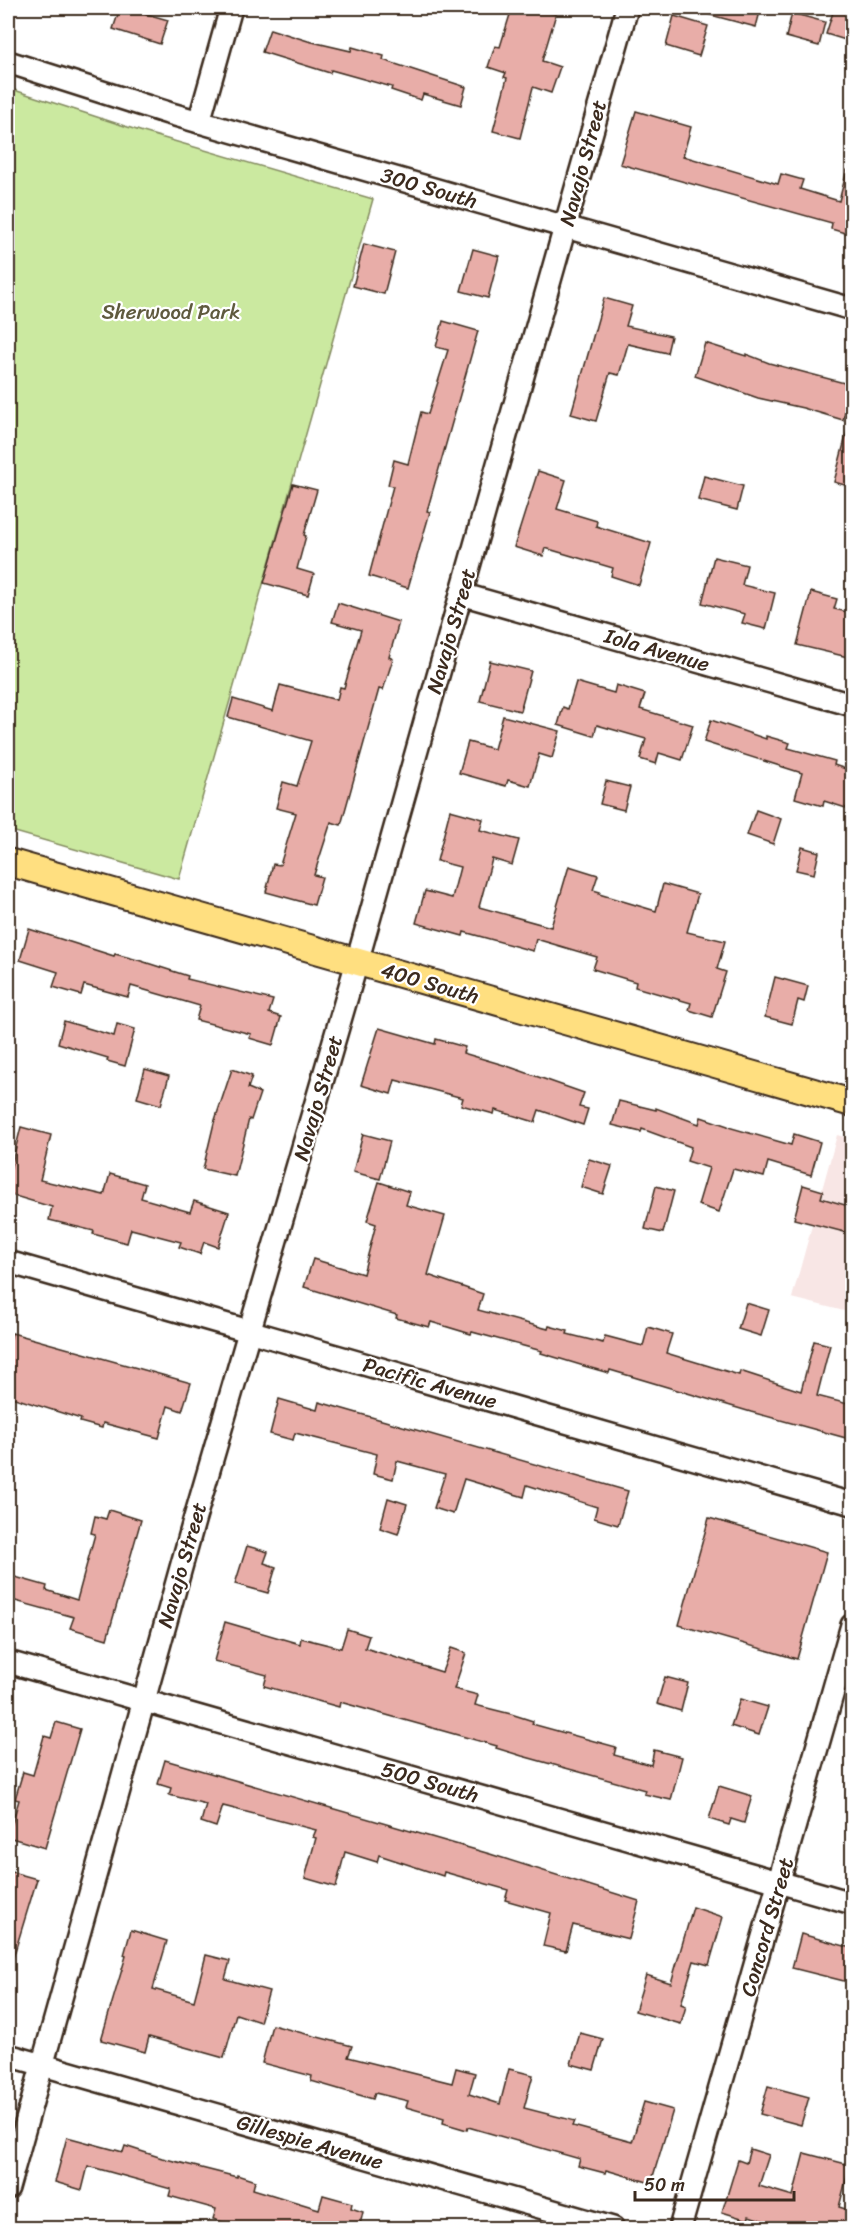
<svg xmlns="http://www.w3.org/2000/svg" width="860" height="2236" font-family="Sriracha,sans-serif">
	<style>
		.built { fill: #f8e6e5 }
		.green { fill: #cbe9a0; stroke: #838a5f; stroke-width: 1.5 }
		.building { fill: #e8ada8; stroke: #3b2a1e; stroke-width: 1.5 }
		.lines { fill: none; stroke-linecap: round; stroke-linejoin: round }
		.minor-casing { stroke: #3b2a1e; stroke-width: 26 }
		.major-casing { stroke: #3b2a1e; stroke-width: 30 }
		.minor { stroke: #fff; stroke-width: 21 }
		.major { stroke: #ffdf80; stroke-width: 26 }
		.labels { text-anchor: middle; stroke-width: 4.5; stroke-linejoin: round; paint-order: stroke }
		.street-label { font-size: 21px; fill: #3b2a1e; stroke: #fff }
		.park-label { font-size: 21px; fill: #5f5a3e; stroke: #fff }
	</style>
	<rect width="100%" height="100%" fill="#fff"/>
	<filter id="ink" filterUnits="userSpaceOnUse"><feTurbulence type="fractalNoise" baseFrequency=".0167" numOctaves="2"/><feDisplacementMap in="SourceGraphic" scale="12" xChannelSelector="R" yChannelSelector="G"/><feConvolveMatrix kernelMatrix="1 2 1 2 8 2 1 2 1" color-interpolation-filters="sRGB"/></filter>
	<g filter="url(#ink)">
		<polygon class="built" points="837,1135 852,1139 852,1313 792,1298"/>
		<polygon class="green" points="8,88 143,132 373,199 179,879 8,830"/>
		<g class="building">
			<polygon points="120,8 126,8 168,20 160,44 113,29"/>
			<polygon points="512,8 534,8 556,14 542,61 560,67 551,93 533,87 520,138 493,131 507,78 504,77 506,73 488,67 495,46 500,47"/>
			<polygon points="704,8 761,8 756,27 703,13"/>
			<polygon points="834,9 852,14 852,42 826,34"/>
			<polygon points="792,13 825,22 819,46 786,37"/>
			<polygon points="674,16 708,26 699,56 666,46"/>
			<polygon points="270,29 308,41 351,51 352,47 384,56 383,60 466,87 461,105 423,94 421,100 391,90 392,87 331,70 330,73 262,52"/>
			<polygon points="636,111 691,127 683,156 778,184 781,174 803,180 800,189 839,201 847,170 852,170 852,235 831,229 832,223 620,164"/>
			<polygon points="364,244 395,252 384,294 353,286"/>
			<polygon points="473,249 499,256 488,298 461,291"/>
			<polygon points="604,298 632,306 626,326 671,336 667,353 628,344 619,375 610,373 596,421 571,414"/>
			<polygon points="443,321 478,331 427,511 430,512 408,588 369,576 393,486 388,485 394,460 408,464 421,412 428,414 448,350 436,347"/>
			<polygon points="705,343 746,356 746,354 769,363 852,385 843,420 803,408 758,398 695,376"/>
			<polygon points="847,432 852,432 852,487 834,482"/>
			<polygon points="538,471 566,480 557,509 597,521 596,526 651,543 639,585 611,576 613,568 545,548 543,556 514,547"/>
			<polygon points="704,476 743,486 737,510 698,500"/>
			<polygon points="293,484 317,490 304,535 306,536 297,569 314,574 308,595 264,583"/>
			<polygon points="714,557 747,565 742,585 775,593 766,629 742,623 745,614 702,603"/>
			<polygon points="811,592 837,599 834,609 852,613 852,658 797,645"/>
			<polygon points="338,603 399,622 389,657 393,659 383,690 379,689 341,825 331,822 314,875 322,877 314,905 266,892 273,864 280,865 296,813 276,808 283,782 297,786 311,741 228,717 233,699 273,711 280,685 337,700 340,687 344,688 361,630 332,622"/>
			<polygon points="490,661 531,671 520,711 480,701"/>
			<polygon points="576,682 614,693 616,685 645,694 640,709 693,725 682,760 659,753 656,764 640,759 646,739 597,725 594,736 558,725 563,707 568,709"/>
			<polygon points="503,716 560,731 552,758 539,754 530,786 508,780 506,786 459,773 468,742 494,749"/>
			<polygon points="711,720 766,739 766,736 790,743 788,748 835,761 834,765 852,771 852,810 824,801 823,806 795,798 802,773 704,742"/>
			<polygon points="606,781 630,787 624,810 600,804"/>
			<polygon points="450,810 483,819 480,830 519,840 512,865 492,859 479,907 551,927 569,866 598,875 593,890 600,892 599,894 656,911 663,884 698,894 687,932 725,941 717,969 726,972 712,1017 689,1010 691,1003 635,987 636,982 593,969 597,957 536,939 533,951 464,932 463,936 416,923 425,891 452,898 460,867 437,861"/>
			<polygon points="756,810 781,819 773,844 747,835"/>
			<polygon points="802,847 819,852 814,874 796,870"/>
			<polygon points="29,929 114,956 115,954 138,960 188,976 187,979 273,1000 269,1013 281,1017 273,1045 249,1038 251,1034 196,1020 200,1006 131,986 128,997 84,985 81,995 53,987 58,972 20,960"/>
			<polygon points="775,977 808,986 804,1002 798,1000 792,1024 765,1017"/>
			<polygon points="64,1021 114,1036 117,1024 135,1029 125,1066 107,1061 108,1058 58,1043"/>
			<polygon points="379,1028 435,1044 436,1039 465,1047 463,1053 507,1066 584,1093 579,1107 588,1109 583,1125 539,1110 535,1122 495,1110 494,1114 461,1105 463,1098 395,1080 391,1094 361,1085"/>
			<polygon points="145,1069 169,1076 161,1105 137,1098"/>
			<polygon points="232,1069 252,1076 248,1088 260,1093 251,1120 249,1119 235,1176 203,1169 214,1123"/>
			<polygon points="619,1101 656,1110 656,1108 699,1124 701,1117 728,1126 728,1127 791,1145 794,1134 820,1142 811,1175 768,1162 764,1177 733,1169 719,1212 698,1205 709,1168 687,1161 691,1147 642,1129 641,1132 612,1125"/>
			<polygon points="21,1127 51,1135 40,1180 104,1195 110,1174 145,1184 141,1198 190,1212 194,1201 229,1212 218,1247 204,1242 200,1254 179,1247 181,1242 131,1229 127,1243 93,1234 94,1231 49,1220 52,1207 8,1194 8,1178"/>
			<polygon points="363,1134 390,1141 380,1179 353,1172"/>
			<polygon points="589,1159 612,1166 603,1194 581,1187"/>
			<polygon points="379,1182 410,1192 406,1205 445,1216 428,1275 483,1294 478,1310 548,1329 549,1326 568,1331 567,1334 603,1343 605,1336 643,1346 648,1327 672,1334 666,1353 739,1375 740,1371 801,1391 814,1341 830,1345 817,1396 852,1405 852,1414 846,1438 751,1412 610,1370 609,1373 584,1366 541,1353 542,1351 472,1332 471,1334 431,1322 429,1327 396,1318 397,1315 304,1287 313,1259 363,1274 376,1224 367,1221"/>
			<polygon points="803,1185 823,1191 821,1198 852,1207 852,1234 794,1219"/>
			<polygon points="656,1186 674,1191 663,1233 645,1229"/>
			<polygon points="746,1303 769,1310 761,1336 738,1329"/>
			<polygon points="12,1333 191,1383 182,1411 168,1406 159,1438 103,1423 102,1428 80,1422 81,1419 8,1396 8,1349"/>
			<polygon points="279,1399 317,1410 319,1402 628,1491 618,1525 594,1518 597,1507 527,1485 524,1497 464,1479 453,1514 434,1508 445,1474 397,1461 393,1479 373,1474 377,1454 295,1433 293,1440 270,1434"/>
			<polygon points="388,1498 407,1504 398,1534 380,1528"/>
			<polygon points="109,1510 141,1520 107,1639 70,1628 74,1617 8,1599 8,1575 47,1586 46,1590 77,1600 95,1534 91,1533 95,1516 106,1519"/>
			<polygon points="709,1518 827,1552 797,1659 679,1625"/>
			<polygon points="247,1546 268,1552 264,1563 276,1567 268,1593 235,1584"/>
			<polygon points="225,1622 300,1644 301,1638 341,1648 347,1629 369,1636 365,1648 442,1672 451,1648 466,1653 454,1689 478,1695 475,1705 511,1714 533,1721 532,1724 616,1747 614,1755 651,1765 654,1750 682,1757 671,1800 644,1794 645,1790 522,1756 496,1748 497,1746 340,1702 339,1707 264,1686 267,1675 214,1661"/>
			<polygon points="665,1677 688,1683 681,1711 657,1704"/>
			<polygon points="740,1699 768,1707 759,1735 731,1726"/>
			<polygon points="56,1722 80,1729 45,1848 8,1837 19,1800 15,1799 23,1772 33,1775 44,1736 51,1738"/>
			<polygon points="165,1760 490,1854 639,1901 629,1939 573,1925 566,1951 543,1946 551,1913 505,1900 508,1890 444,1872 443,1876 379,1855 377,1862 345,1852 336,1887 305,1878 316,1838 313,1837 316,1830 223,1806 216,1827 201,1822 206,1804 169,1795 171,1788 158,1784"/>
			<polygon points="719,1786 752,1796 744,1823 731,1819 729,1825 709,1819"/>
			<polygon points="12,1872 37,1879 13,1958 8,1957 8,1888"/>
			<polygon points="693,1907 723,1917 709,1965 694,1961 681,2004 686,2006 681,2024 635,2011 646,1975 671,1983"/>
			<polygon points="131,1930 167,1941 153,1989 194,2001 206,1955 230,1961 225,1979 269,1991 260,2022 236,2014 224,2058 149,2037 145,2052 101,2040 126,1956 124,1955"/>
			<polygon points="801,1934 852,1948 852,1983 792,1968"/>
			<polygon points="272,2025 352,2046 348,2057 452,2083 456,2068 475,2073 469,2094 500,2104 509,2069 533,2075 524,2108 575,2121 573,2126 632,2142 644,2102 673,2110 651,2183 606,2170 605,2173 578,2166 580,2159 468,2127 467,2130 443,2123 444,2118 406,2107 408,2101 375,2093 373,2099 311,2081 312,2076 262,2063"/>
			<polygon points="580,2033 603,2039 594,2070 571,2064"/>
			<polygon points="768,2086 809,2097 801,2125 760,2114"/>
			<polygon points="67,2137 123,2152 125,2146 162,2158 237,2177 237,2175 255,2181 253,2189 319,2209 323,2195 352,2203 351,2208 363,2212 359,2229 244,2229 213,2219 216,2209 169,2196 171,2189 88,2166 82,2190 55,2182"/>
			<polygon points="750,2149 769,2155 759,2186 793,2196 804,2153 850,2165 839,2207 852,2211 852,2229 789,2229 749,2216 748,2220 722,2212 738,2160 746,2163"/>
		</g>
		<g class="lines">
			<g class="minor-casing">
				<g id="minor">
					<polyline points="8,62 168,113 852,309"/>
					<polyline points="199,122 231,8"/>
					<polyline points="461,594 852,705"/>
					<polyline points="8,1262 852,1504"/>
					<polyline points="8,1662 852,1903"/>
					<polyline points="8,2055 613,2228"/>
					<polyline points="8,2188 194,1521 357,962 627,8"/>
					<polyline points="680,2228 852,1625"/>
				</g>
			</g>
			<g class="major-casing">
				<polyline id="major" points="8,862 852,1103"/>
			</g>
			<use href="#minor" class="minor"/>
			<use href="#major" class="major"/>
		</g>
	</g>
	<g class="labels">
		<g class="street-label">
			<text transform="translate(583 163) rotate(-75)" y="7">Navajo Street</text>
			<text transform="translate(429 188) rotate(16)" y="7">300 South</text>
			<text transform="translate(451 631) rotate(-74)" y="7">Navajo Street</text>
			<text transform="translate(657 650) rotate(16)" y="7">Iola Avenue</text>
			<text transform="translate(430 983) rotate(16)" y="7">400 South</text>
			<text transform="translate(318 1098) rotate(-74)" y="7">Navajo Street</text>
			<text transform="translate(430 1383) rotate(16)" y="7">Pacific Avenue</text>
			<text transform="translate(182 1565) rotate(-74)" y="7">Navajo Street</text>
			<text transform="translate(430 1782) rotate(16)" y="7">500 South</text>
			<text transform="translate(767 1927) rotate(-74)" y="7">Concord Street</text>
			<text transform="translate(310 2142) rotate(16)" y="7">Gillespie Avenue</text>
		</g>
		<g class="park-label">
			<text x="171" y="319">Sherwood Park</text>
		</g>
	</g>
	<rect width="860" height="2236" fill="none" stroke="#fff" stroke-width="30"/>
	<rect x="15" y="15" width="830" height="2206" fill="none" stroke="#3b2a1e" stroke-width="2" filter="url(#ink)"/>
	<path d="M635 2191v9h159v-9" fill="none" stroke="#3b2a1e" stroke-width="3"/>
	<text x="644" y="2191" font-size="18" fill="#3b2a1e" stroke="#ffffff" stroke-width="4.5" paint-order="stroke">50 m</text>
</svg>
